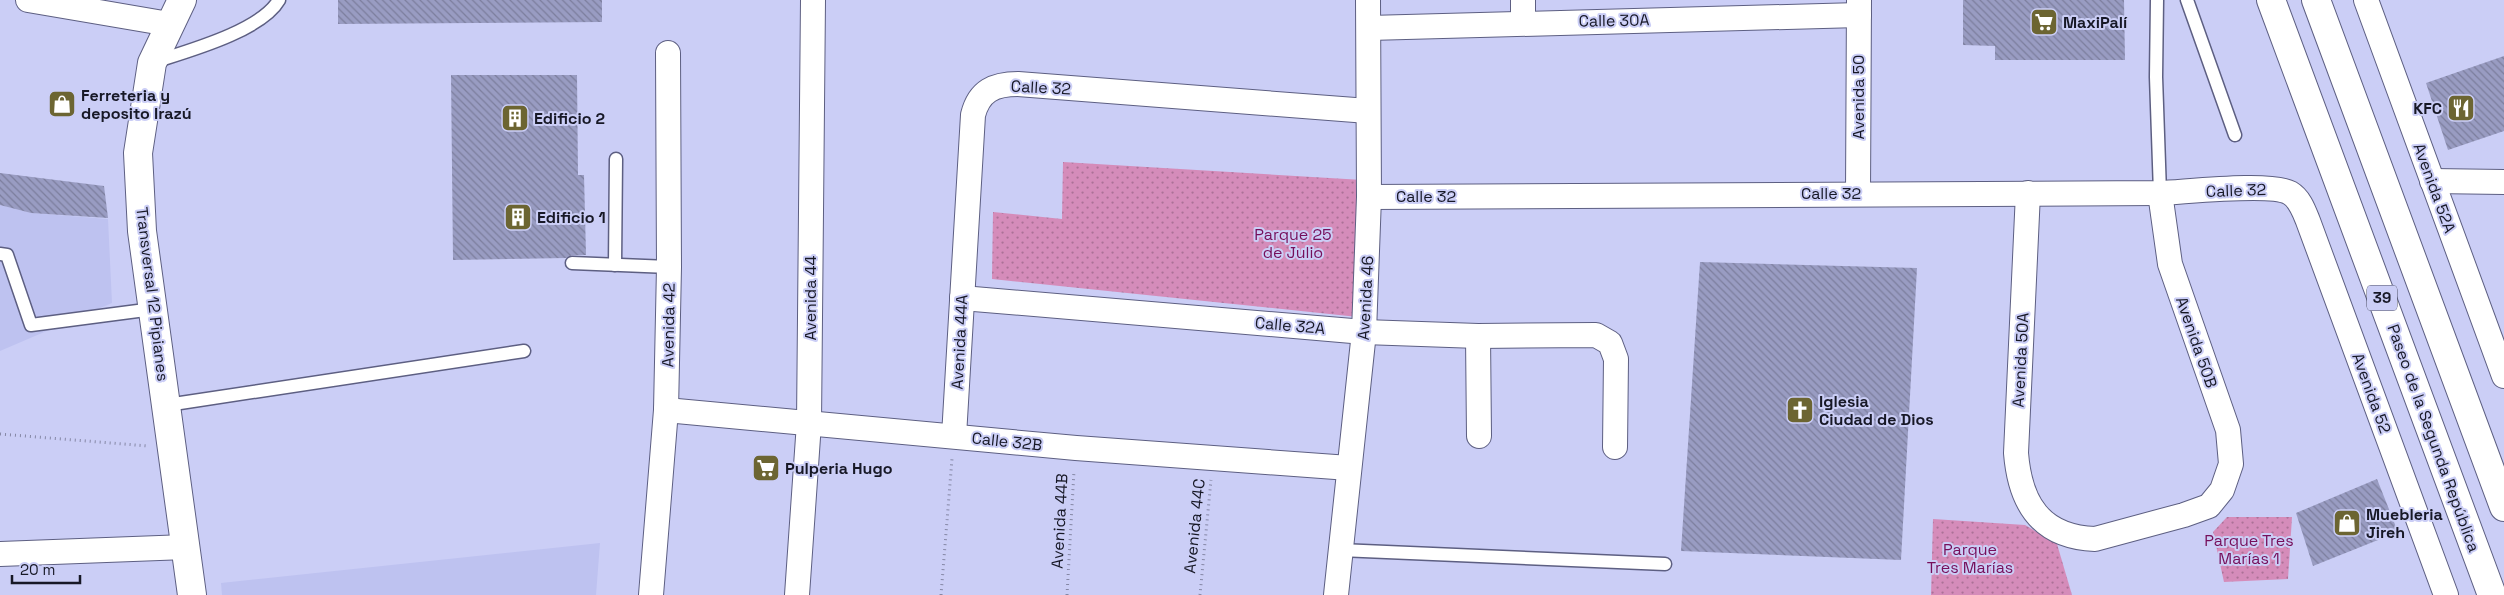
<svg xmlns="http://www.w3.org/2000/svg" width="2504" height="595" font-family="'Space Grotesk',sans-serif">
	<style>
		.built { fill: #bec2f0 }
		.grass { fill: url(#grass-dots) }
		.building { fill: url(#building-back-hatch) }
		.lines { fill: none; stroke-linecap: round; stroke-linejoin: round }
		.service-casing { stroke: #5d5f82; stroke-width: 15 }
		.minor-casing { stroke: #5d5f82; stroke-width: 26 }
		.tertiary-casing { stroke: #5d5f82; stroke-width: 30 }
		.trunk-casing { stroke: #5d5f82; stroke-width: 30 }
		.path { stroke: #8587a5; stroke-width: 3; stroke-dasharray: 1 4; stroke-linecap: butt }
		.service { stroke: #fff; stroke-width: 12 }
		.minor { stroke: #fff; stroke-width: 24 }
		.tertiary { stroke: #fff; stroke-width: 28 }
		.trunk { stroke: #fff; stroke-width: 28 }
		.labels { text-anchor: middle; stroke-width: 4; stroke-linejoin: round; paint-order: stroke }
		.shield { fill: #cbcef6; stroke: #4d4f64; stroke-width: 1 }
		.shield-label { font-size: 15px; font-weight: bold; fill: #171826 }
		.street-label { font-size: 16px; fill: #171826; stroke: #cbcef6 }
		.poi-label { font-size: 16px; font-weight: bold; fill: #171826; stroke: #cbcef6; text-anchor: start }
		.park-label { font-size: 16px; fill: #760f5b; stroke: #cbcef6 }
	</style>
	<defs>
		<pattern id="grass-dots" width="8" height="8" patternUnits="userSpaceOnUse" patternTransform="scale(1.25)"><rect width="8" height="8" fill="#d58cba"/><path d="M2 2h.1M6 6h.1" fill="none" stroke="#ac7197" stroke-width="1.8" stroke-linecap="round"/></pattern>
		<pattern id="building-back-hatch" width="6" height="6" patternUnits="userSpaceOnUse" patternTransform="scale(1.25)"><rect width="6" height="6" fill="#999cc2"/><path d="M-1 5l2 2M0 0l6 6M5-1l2 2" fill="none" stroke="#7c7e9d"/></pattern>
	</defs>
	<rect width="100%" height="100%" fill="#cbcef6"/>
	<g class="built">
		<polygon points="0,205 31,213 108,219 112,303 0,351"/>
		<polygon points="600,543 596,595 222,595 221,583"/>
	</g>
	<g class="grass">
		<polygon points="1063,162 1363,180 1358,317 992,279 993,212 1062,219"/>
		<polygon points="2227,517 2292,517 2288,579 2224,582 2213,532"/>
		<polygon points="1933,519 2025,525 2057,544 2072,595 1931,595"/>
	</g>
	<g class="building">
		<polygon points="338,0 602,0 602,22 338,24"/>
		<polygon points="1963,0 2124,0 2125,60 1995,60 1995,46 1963,45"/>
		<polygon points="2504,56 2504,131 2448,150 2426,83"/>
		<polygon points="451,75 577,75 578,175 584,175 586,255 572,255 566,258 453,260"/>
		<polygon points="0,173 104,186 108,218 31,213 0,205"/>
		<polygon points="1700,262 1917,268 1901,560 1681,551"/>
		<polygon points="2377,479 2398,532 2313,566 2296,513"/>
	</g>
	<g class="lines">
		<g class="service-casing">
			<g id="service">
				<polyline points="2157,0 2156,77 2160,193"/>
				<polyline points="2187,0 2235,135"/>
				<path d="M154,62c34,-11 107,-31 125,-62"/>
				<polyline points="0,254 7,255 31,325 153,309"/>
				<polyline points="572,263 669,267"/>
				<polyline points="615,265 616,159"/>
				<polyline points="167,405 524,351"/>
				<polyline points="1340,550 1665,564"/>
			</g>
		</g>
		<g class="minor-casing">
			<g id="minor">
				<polyline points="28,0 169,24"/>
				<polyline points="1523,0 1523,23"/>
				<polyline points="2366,0 2504,376"/>
				<polyline points="1369,28 1859,15"/>
				<polyline points="2432,181 2504,182"/>
				<polyline points="1858,193 1859,0"/>
				<path d="M2028,193l-12,260c4,50 24,84 79,86l89,-24 25,-9 13,-16 9,-26 -3,-34 -58,-166 -10,-71"/>
				<path d="M1369,197l791,-4c26,-1 111,-11 130,0 10,6 14,18 18,28l138,374"/>
				<polyline points="962,298 1364,332 1478,336 1596,335 1610,343 1616,359 1615,447"/>
				<polyline points="1478,336 1479,436"/>
				<polyline points="666,410 1076,448 1349,468"/>
				<path d="M954,436l19,-321c6,-24 21,-31 45,-31l350,27"/>
				<polyline points="0,554 186,547"/>
				<polyline points="651,595 666,410 669,267 668,53"/>
				<polyline points="797,595 809,423 813,0"/>
				<polyline points="1336,595 1364,332 1369,197 1368,0"/>
			</g>
		</g>
		<g class="tertiary-casing">
			<polyline id="tertiary" points="182,0 152,63 138,153 142,231 192,595"/>
		</g>
		<g class="trunk-casing">
			<g id="trunk">
				<polyline points="2271,0 2492,595"/>
				<polyline points="2316,0 2504,507"/>
			</g>
		</g>
		<g class="path">
			<polyline points="0,434 148,446"/>
			<polyline points="941,595 952,459"/>
			<polyline points="1067,595 1074,471"/>
			<polyline points="1200,595 1211,480"/>
		</g>
		<use href="#service" class="service"/>
		<use href="#minor" class="minor"/>
		<use href="#tertiary" class="tertiary"/>
		<use href="#trunk" class="trunk"/>
	</g>
	<defs>
		<g id="supermarket-square" transform="scale(1.4375)"><rect x="-9" y="-9" width="18" height="18" rx="4" fill="#6c6532" stroke="#cbcef6"/><path d="M-6-5.5h2.5l.6 2H6L4.5 2H-2.5L-4.4-4H-6ZM-1.5 3.2a1.3 1.3 0 1 0 .1 0ZM3 3.2a1.3 1.3 0 1 0 .1 0Z" fill="#fff"/></g>
		<g id="shop-square" transform="scale(1.4375)"><rect x="-9" y="-9" width="18" height="18" rx="4" fill="#6c6532" stroke="#cbcef6"/><path d="M-5-2.5h2.3a2.7 3.5 0 0 1 5.4 0H5L5.5 6h-11ZM-1.5-2.5h3a1.5 2.3 0 0 0-3 0Z" fill="#fff"/></g>
		<g id="restaurant-square" transform="scale(1.4375)"><rect x="-9" y="-9" width="18" height="18" rx="4" fill="#6c6532" stroke="#cbcef6"/><path d="M-5-6h1v4h1v-4h1v4h1v-4h1v5L-1.5 .5V6h-2V.5L-5-1ZM5-6V6H3V1.5H1.5Q1.5-4 5-6Z" fill="#fff"/></g>
		<g id="building-square" transform="scale(1.4375)"><rect x="-9" y="-9" width="18" height="18" rx="4" fill="#6c6532" stroke="#cbcef6"/><path d="M-4-6H4V6H1V3H-1V6H-4ZM-2.5-4.3h1.7v1.8h-1.7ZM.8-4.3h1.7v1.8H.8ZM-2.5-1h1.7V.8h-1.7ZM.8-1h1.7V.8H.8Z" fill="#fff"/></g>
		<g id="church-square" transform="scale(1.4375)"><rect x="-9" y="-9" width="18" height="18" rx="4" fill="#6c6532" stroke="#cbcef6"/><path d="M-1.2-6h2.4v3.5h3.3v2.4h-3.3V6h-2.4V-.1h-3.3v-2.4h3.3Z" fill="#fff"/></g>
	</defs>
	<g fill-rule="evenodd">
		<use href="#supermarket-square" x="2044" y="22"/>
		<use href="#shop-square" x="62" y="104"/>
		<use href="#restaurant-square" x="2461" y="108"/>
		<use href="#building-square" x="515" y="118"/>
		<use href="#building-square" x="518" y="217"/>
		<use href="#church-square" x="1800" y="410"/>
		<use href="#supermarket-square" x="766" y="468"/>
		<use href="#shop-square" x="2347" y="523"/>
	</g>
	<g class="labels">
		<rect class="shield" x="2367" y="285.5" width="30" height="25" rx="4"/>
		<g class="shield-label">
			<text x="2382" y="303">39</text>
		</g>
		<g class="street-label">
			<text transform="translate(1614 20) rotate(-1)" y="6">Calle 30A</text>
			<text transform="translate(1041 87) rotate(3)" y="6">Calle 32</text>
			<text transform="translate(1858 97) rotate(-90)" y="6">Avenida 50</text>
			<text transform="translate(2435 188) rotate(70)" y="6">Avenida 52A</text>
			<text transform="translate(2236 190) rotate(-2)" y="6">Calle 32</text>
			<text x="1831" y="199">Calle 32</text>
			<text x="1426" y="202">Calle 32</text>
			<text transform="translate(153 294) rotate(83)" y="6">Transversal 12 Pipianes</text>
			<text transform="translate(810 298) rotate(-90)" y="6">Avenida 44</text>
			<text transform="translate(1365 298) rotate(-87)" y="6">Avenida 46</text>
			<text transform="translate(668 325) rotate(-89)" y="6">Avenida 42</text>
			<text transform="translate(1290 325) rotate(5)" y="6">Calle 32A</text>
			<text transform="translate(959 342) rotate(-87)" y="6">Avenida 44A</text>
			<text transform="translate(2197 342) rotate(71)" y="6">Avenida 50B</text>
			<text transform="translate(2020 360) rotate(-87)" y="6">Avenida 50A</text>
			<text transform="translate(2372 393) rotate(70)" y="6">Avenida 52</text>
			<text transform="translate(2434 438) rotate(70)" y="6">Paseo de la Segunda República</text>
			<text transform="translate(1007 441) rotate(6)" y="6">Calle 32B</text>
			<text transform="translate(1059 521) rotate(-87)" y="6">Avenida 44B</text>
			<text transform="translate(1194 526) rotate(-84)" y="6">Avenida 44C</text>
		</g>
		<g class="poi-label">
			<text x="2063" y="28">MaxiPalí</text>
			<text x="81" y="101">Ferreteria y<tspan x="81" dy="18">deposito Irazú</tspan></text>
			<text x="2442" y="114" text-anchor="end">KFC</text>
			<text x="534" y="124">Edificio 2</text>
			<text x="537" y="223">Edificio 1</text>
			<text x="1819" y="407">Iglesia<tspan x="1819" dy="18">Ciudad de Dios</tspan></text>
			<text x="785" y="474">Pulperia Hugo</text>
			<text x="2366" y="520">Muebleria<tspan x="2366" dy="18">Jireh</tspan></text>
		</g>
		<g class="park-label">
			<text x="1293" y="240">Parque 25<tspan x="1293" dy="18">de Julio</tspan></text>
			<text x="2249" y="546">Parque Tres<tspan x="2249" dy="18">Marías 1</tspan></text>
			<text x="1970" y="555">Parque<tspan x="1970" dy="18">Tres Marías</tspan></text>
		</g>
	</g>
	<path d="M12 575v8h68v-8" fill="none" stroke="#171826" stroke-width="2.5"/>
	<text x="20" y="575" font-size="15" fill="#171826" stroke="#cbcef6" stroke-width="4" paint-order="stroke">20 m</text>
</svg>
